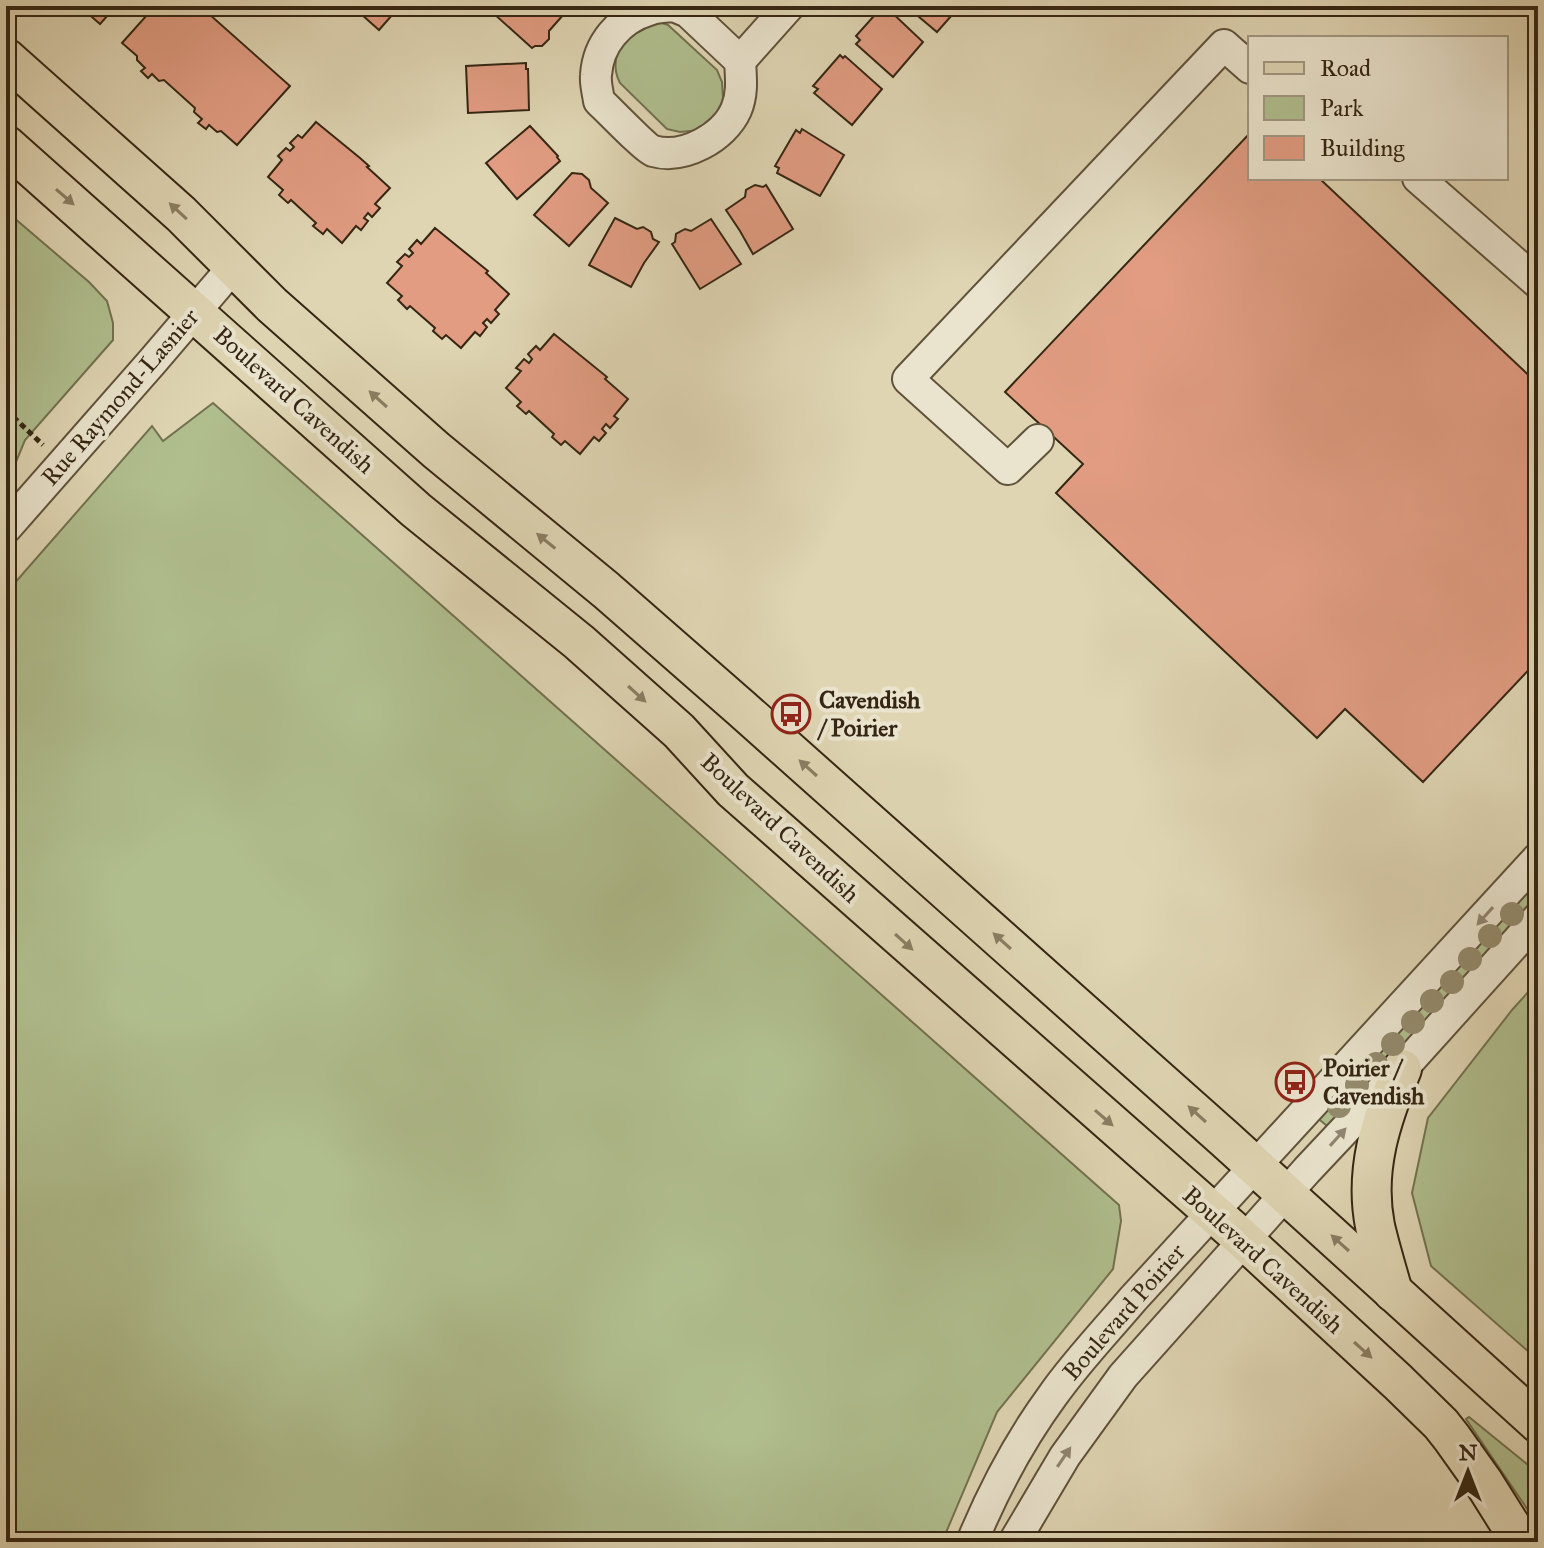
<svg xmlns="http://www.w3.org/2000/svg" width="1544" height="1548" font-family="'IM FELL Great Primer',serif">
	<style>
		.green { fill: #b0be8e; stroke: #727250; stroke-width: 2 }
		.building { fill: #e19c82; stroke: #352613; stroke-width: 2 }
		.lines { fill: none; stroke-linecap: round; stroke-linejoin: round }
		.minor-casing { stroke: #60523b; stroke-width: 34 }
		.major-casing { stroke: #352613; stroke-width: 42 }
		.path { stroke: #352613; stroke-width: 5; stroke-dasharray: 6 4; stroke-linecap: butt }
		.minor { stroke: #eae4ce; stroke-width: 30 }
		.major { stroke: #dfd5b3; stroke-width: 38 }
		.tree { fill: #938a6c }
		.oneway { fill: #8a7e63 }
		.oneway2 { fill: #908570 }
		.labels { text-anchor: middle; stroke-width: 8; stroke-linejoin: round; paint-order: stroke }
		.street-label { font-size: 24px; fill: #352613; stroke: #eae4ce }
		.poi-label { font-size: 24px; font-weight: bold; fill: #352613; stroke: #eae4ce; text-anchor: start }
	</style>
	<rect width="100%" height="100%" fill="#dfd5b3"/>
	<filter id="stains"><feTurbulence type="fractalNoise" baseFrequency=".0025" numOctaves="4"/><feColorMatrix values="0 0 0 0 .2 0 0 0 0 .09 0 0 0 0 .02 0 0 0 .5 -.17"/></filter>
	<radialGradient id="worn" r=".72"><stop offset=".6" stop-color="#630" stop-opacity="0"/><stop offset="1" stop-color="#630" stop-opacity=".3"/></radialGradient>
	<g class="green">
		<path d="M656,21l12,4 49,45 5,12 1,16 -5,17 -18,15 -20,2 -13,-3 -47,-46c-8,-15 -5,-32 6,-46 6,-7 21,-11 30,-16z"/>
		<polygon points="6,211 89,282 107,301 113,323 113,340 25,440 16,462 6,473"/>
		<polygon points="213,403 1119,1205 1121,1221 1113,1269 997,1412 942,1542 6,1542 6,593 152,426 163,441"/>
		<polygon points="1538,870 1538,902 1332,1130 1315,1116"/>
		<polygon points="1538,981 1538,1360 1431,1266 1412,1193 1428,1118 1512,1010"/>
		<polygon points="1469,1417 1538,1473 1538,1525 1466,1419"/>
	</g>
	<g class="building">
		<polygon points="75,6 116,6 100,24 84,10 80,11"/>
		<polygon points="155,6 200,6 290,86 237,145 221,131 217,132 209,125 206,129 198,123 202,119 194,112 195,108 164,80 159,81 152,74 148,78 141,71 145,68 137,60 137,56 122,43"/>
		<polygon points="352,6 400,6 379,30"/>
		<polygon points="499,6 556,6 564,14 549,31 549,39 542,46 535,46 532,48 493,13"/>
		<polygon points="906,6 960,6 937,32"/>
		<polygon points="881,8 884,12 887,8 923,42 893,77 856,44 860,40 856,36"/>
		<polygon points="840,55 843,58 845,56 882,89 852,125 814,93 818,89 813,86"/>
		<polygon points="526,63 526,69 528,69 529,110 468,113 466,66"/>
		<polygon points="316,122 360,158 369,166 367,167 390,188 375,204 380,208 372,217 368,213 364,218 368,221 361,230 356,226 342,243 327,229 323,234 313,226 316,223 291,200 288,203 279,195 283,190 268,177 282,160 278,156 286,148 290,151 294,147 290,143 298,135 302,138"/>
		<polygon points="530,126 558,156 557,157 560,161 517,199 486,163"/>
		<polygon points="802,129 844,155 820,196 777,173 779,168 775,166 796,130 800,133"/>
		<polygon points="1250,133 1250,178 1319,178 1538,384 1538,660 1423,782 1345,709 1317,738 1056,493 1083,464 1005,392"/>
		<polygon points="572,173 582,174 589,180 591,188 608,203 569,246 534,215"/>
		<polygon points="755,185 763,187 766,185 793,229 753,254 740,231 726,210 745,197 746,190"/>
		<polygon points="615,218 637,229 643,227 651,232 653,239 659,242 644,263 631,287 589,265"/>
		<polygon points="711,219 741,264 700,289 672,244 675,242 676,234 685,229 691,231"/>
		<polygon points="435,228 488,271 486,273 509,294 495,310 499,314 491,323 487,319 483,323 487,327 480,336 475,332 461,348 446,335 442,339 433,331 435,328 410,306 407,309 398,300 402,296 387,283 402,266 397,262 405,254 409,257 413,253 409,249 417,240 421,244"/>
		<polygon points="554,334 607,377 605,379 628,399 614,416 618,419 610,428 606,424 602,429 606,433 599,441 594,437 580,454 565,441 561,445 552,437 554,434 529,411 526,414 517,406 521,402 506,388 521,371 516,368 524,359 529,363 532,359 528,354 536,346 540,350"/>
	</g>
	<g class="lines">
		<g class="minor-casing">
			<g id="minor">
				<path d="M674,6l14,6 52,49c1,17 3,33 -4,49 -12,27 -52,50 -83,41 -8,-3 -45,-42 -54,-50 -1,-8 -4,-18 -3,-26 2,-31 23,-56 53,-65 7,-3 17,-3 25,-4z"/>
				<polyline points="740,61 789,6"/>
				<polyline points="1418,178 1538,283"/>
				<polyline points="1038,440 1008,469 908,379 1224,45 1250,68"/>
				<polyline points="6,528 152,362 234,266"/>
				<path d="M972,1542c21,-51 48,-102 81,-147 24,-34 53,-64 80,-96l405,-441"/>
				<polyline points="1014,1542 1065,1456 1123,1376 1307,1170 1402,1069 1538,918"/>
			</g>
		</g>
		<g class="major-casing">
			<g id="major">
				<polyline points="6,58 181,214 272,305 436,450 606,590 742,709 1225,1139 1538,1423"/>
				<polyline points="6,145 416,510 579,642 679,731 733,790 1244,1240 1398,1382 1441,1424 1452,1438 1484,1483 1521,1542"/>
				<path d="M1393,1292c-6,-22 -13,-44 -18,-66 -11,-56 6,-106 27,-157"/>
			</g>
		</g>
		<polyline class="path" points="6,410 43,445"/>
		<use href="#minor" class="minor"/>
		<use href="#major" class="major"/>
	</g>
	<g class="tree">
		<circle cx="1512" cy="914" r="12"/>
		<circle cx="1490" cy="936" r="12"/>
		<circle cx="1470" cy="959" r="12"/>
		<circle cx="1452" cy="982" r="12"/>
		<circle cx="1432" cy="1001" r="12"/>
		<circle cx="1413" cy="1022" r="12"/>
		<circle cx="1393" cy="1044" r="12"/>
		<circle cx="1376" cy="1064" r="12"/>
		<circle cx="1357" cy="1085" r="12"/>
		<circle cx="1339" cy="1106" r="12"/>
	</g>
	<defs><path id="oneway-solid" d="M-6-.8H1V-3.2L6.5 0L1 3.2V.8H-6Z" transform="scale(2)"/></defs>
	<g class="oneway">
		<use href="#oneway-solid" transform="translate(65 197) rotate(41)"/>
		<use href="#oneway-solid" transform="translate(178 211) rotate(-137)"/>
		<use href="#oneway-solid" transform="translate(378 399) rotate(-138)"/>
		<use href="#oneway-solid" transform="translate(546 541) rotate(-141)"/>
		<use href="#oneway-solid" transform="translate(637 694) rotate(42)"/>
		<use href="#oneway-solid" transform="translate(808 768) rotate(-138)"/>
		<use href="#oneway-solid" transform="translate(1002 941) rotate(-138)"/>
		<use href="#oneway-solid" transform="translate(904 942) rotate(42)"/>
		<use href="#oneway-solid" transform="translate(1197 1114) rotate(-138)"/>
		<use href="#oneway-solid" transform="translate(1104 1118) rotate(41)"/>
		<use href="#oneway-solid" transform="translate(1340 1243) rotate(-138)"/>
		<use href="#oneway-solid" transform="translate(1363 1350) rotate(42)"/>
	</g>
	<g class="oneway2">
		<use href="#oneway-solid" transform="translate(1485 916) rotate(132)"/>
		<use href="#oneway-solid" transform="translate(1338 1137) rotate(-48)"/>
		<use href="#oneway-solid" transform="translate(1064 1457) rotate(-56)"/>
	</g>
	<defs>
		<g id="bus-ring" transform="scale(2)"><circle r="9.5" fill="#eae4ce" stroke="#8f2418" stroke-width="1.5"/><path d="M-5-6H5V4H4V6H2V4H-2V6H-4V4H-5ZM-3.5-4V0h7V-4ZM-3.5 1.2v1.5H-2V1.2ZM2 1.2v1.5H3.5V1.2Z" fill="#8f2418"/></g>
	</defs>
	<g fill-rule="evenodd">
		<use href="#bus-ring" x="791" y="714"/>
		<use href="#bus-ring" x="1295" y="1082"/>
	</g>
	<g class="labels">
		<g class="street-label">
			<text transform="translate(120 397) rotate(-49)" y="8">Rue Raymond-Lasnier</text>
			<text transform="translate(294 400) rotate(42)" y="8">Boulevard Cavendish</text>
			<text transform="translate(780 828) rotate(43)" y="8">Boulevard Cavendish</text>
			<text transform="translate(1263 1260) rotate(42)" y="8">Boulevard Cavendish</text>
			<text transform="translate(1124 1312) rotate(-49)" y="8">Boulevard Poirier</text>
		</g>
		<g class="poi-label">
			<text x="819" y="708">Cavendish<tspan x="819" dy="28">/ Poirier</tspan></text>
			<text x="1323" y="1076">Poirier /<tspan x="1323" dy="28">Cavendish</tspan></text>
		</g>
	</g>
	<rect width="1544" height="1548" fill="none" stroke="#dfd5b3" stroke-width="32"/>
	<rect x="8" y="8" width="1528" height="1532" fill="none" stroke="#352613" stroke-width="4"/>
	<rect x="16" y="16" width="1512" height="1516" fill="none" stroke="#352613" stroke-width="2"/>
	<rect x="1248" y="36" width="260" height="144" fill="#eae4ce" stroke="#a29883" stroke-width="2"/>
	<rect x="1264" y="62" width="40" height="12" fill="#dfd5b3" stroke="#a29883" stroke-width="2"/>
	<text x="1320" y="76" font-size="24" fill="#352613">Road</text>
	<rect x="1264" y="96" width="40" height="24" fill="#b0be8e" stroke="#a29883" stroke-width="2"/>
	<text x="1320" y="116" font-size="24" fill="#352613">Park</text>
	<rect x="1264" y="136" width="40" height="24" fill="#e19c82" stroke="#a29883" stroke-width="2"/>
	<text x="1320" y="156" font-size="24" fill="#352613">Building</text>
	<g transform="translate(1468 1472)" stroke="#eae4ce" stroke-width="6" paint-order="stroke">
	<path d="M0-6L14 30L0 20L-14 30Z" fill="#352613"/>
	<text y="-12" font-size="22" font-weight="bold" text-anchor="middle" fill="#352613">N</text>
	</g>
	<rect width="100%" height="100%" filter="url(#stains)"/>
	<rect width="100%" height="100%" fill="url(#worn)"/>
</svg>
